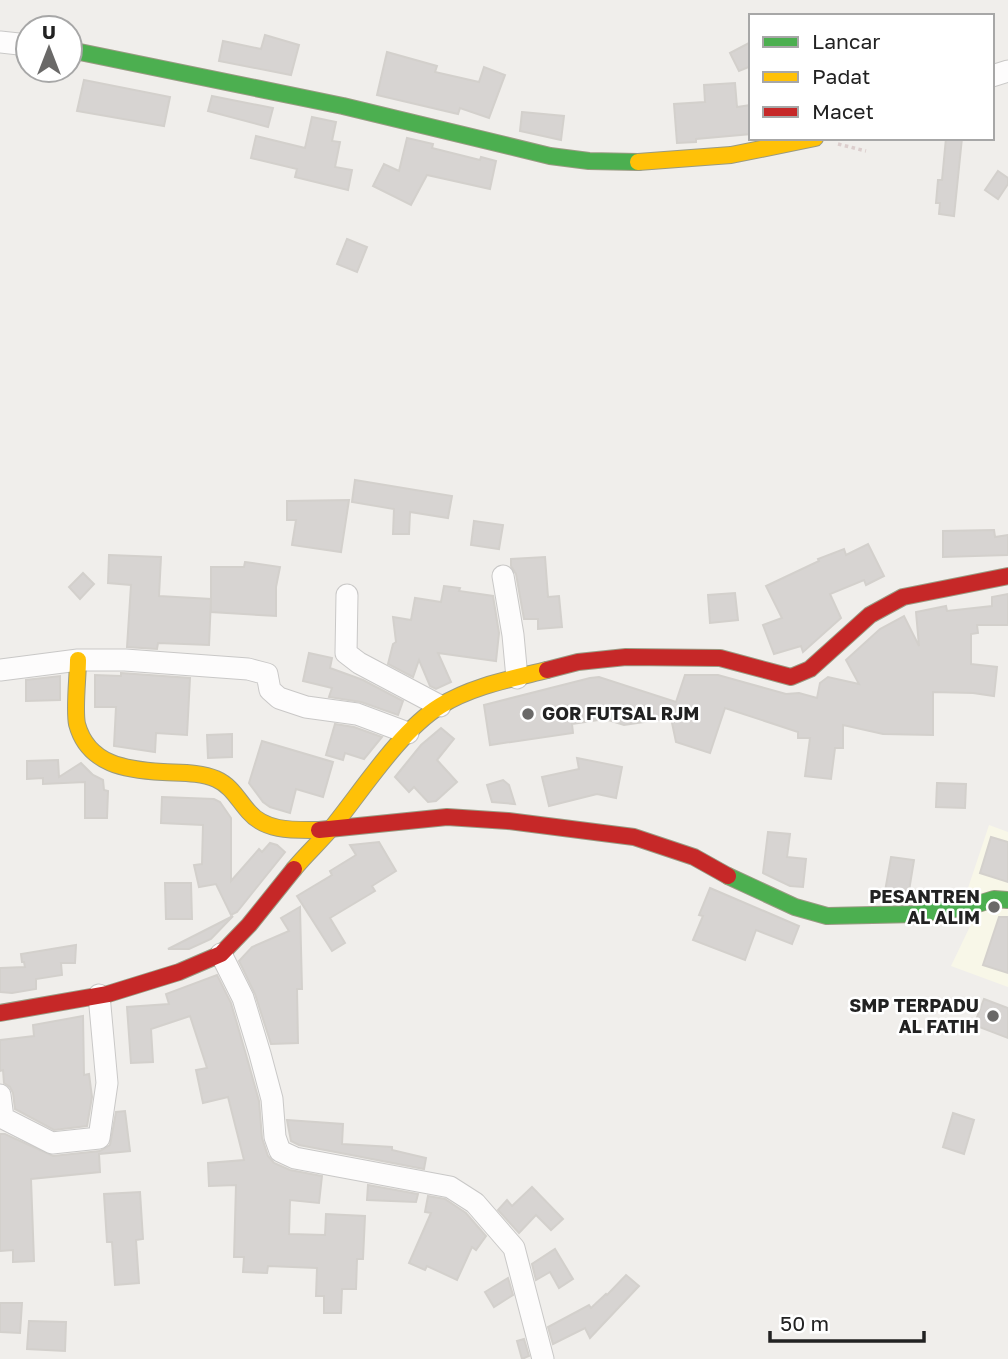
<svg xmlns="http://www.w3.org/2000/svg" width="1008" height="1359" font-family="'Golos Text',sans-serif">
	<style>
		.education { fill: #f8f7e8 }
		.building { fill: #d7d4d2; stroke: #d3d0cc; stroke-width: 2 }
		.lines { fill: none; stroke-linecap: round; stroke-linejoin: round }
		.street-casing { stroke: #c9c8c7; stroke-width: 23 }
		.fast-casing { stroke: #999a82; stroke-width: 18 }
		.slow-casing { stroke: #999a82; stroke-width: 18 }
		.jam-casing { stroke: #999a82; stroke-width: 18 }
		.path { stroke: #dccecd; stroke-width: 3.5; stroke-dasharray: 3.5 3.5; stroke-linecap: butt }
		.street { stroke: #fdfcfc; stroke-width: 21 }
		.fast { stroke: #4caf50; stroke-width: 16 }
		.slow { stroke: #ffc107; stroke-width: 16 }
		.jam { stroke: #c62828; stroke-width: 16 }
		.poi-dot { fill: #6a6968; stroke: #fff; stroke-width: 2.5 }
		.labels { text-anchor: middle; stroke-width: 5; stroke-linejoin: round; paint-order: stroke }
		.poi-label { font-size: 18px; font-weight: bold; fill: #222; stroke: #fff; text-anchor: end }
	</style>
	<rect width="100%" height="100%" fill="#f0eeeb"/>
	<polygon class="education" points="989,825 1008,832 1008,842 991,837 980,873 1008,882 1008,919 999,917 983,965 1008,973 1008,987 951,966 984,897 967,891"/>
	<g class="building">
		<polygon points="265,35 299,45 291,75 219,61 223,41 261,49"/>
		<polygon points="751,42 751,66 739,71 730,53"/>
		<polygon points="387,52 437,66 435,72 479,82 484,67 505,75 489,118 460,108 458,114 377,95"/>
		<polygon points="84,80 170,97 164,126 77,111"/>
		<polygon points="735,83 737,107 751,105 751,134 696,139 696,142 677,143 674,104 705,102 704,85"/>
		<polygon points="212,96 273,108 268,127 208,111"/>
		<polygon points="522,112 564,116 561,140 520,131"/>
		<polygon points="312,117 336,122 332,141 340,142 335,167 352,170 348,190 295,177 297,169 251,158 256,136 305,148"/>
		<polygon points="407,138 433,144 432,148 480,160 481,157 496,161 490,189 427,175 411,205 373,186 384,164 399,171"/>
		<polygon points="946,138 962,138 954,216 939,214 940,203 936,203 938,180 942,180"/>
		<polygon points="998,171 1008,178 1008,184 998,199 985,190"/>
		<polygon points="347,239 367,247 357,272 337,264"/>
		<polygon points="355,480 452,496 448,518 410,512 409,534 393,534 394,509 352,502"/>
		<polygon points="349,500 341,552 292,545 296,520 287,520 287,501"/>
		<polygon points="474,521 503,525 499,549 471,545"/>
		<polygon points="994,530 995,537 1008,535 1008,555 943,557 943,531"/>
		<polygon points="868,544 884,576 866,585 864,580 830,594 841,618 803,652 801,646 774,654 763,625 782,618 766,586 819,561 818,559 844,549 846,555"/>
		<polygon points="109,555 161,557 159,596 211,599 209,645 158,643 157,649 127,647 131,585 108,583"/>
		<polygon points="545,557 548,597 559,596 562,627 538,629 538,619 524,619 516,574 511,566 511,559"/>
		<polygon points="245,562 280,567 276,587 276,616 211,612 211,567 244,567"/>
		<polygon points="83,573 94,584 80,599 69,587"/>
		<polygon points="444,586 460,588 459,591 493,596 499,633 496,661 438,653 451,682 436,689 430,686 419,660 413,677 388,664 393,644 396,642 393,617 411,620 415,598 441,602"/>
		<polygon points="735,593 738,620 710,623 708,595"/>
		<polygon points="1008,594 1008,625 977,625 978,633 971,634 971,664 997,667 994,696 973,693 933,692 933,735 883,734 843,725 843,748 835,748 831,779 805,776 810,738 798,738 798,732 725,708 710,753 676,742 671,718 624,725 605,719 572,724 573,733 490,745 484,705 590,678 599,677 676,702 685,675 718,675 786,694 799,693 817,698 820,683 828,677 859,684 846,660 880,629 904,616 919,646 916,612 946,606 947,611 992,606 992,597"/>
		<polygon points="309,653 332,658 330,668 363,680 403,701 398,715 361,702 329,697 332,688 303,681"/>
		<polygon points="121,673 190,678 187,735 156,733 155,752 114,746 116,707 95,707 95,675 121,676"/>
		<polygon points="60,676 60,700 26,701 26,680"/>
		<polygon points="335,724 354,727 382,737 364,759 345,753 343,760 326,755"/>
		<polygon points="441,728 454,739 437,760 457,782 436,801 428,802 414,787 409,792 395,777 421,745"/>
		<polygon points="232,734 232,757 208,758 207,735"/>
		<polygon points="262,741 333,762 323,797 296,789 290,813 270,807 263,802 249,783"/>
		<polygon points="577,758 622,767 616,798 597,794 549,806 542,777 579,769"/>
		<polygon points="58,760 59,777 81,763 93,775 103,780 104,790 108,791 107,818 85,818 85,782 43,784 43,778 27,779 27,761"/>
		<polygon points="503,780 509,785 515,804 492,802 487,785"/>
		<polygon points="937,783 966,784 965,808 936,807"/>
		<polygon points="162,797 214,799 220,802 231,818 231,881 259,849 262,852 270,843 277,845 285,852 237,912 231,915 216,884 199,887 194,865 202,864 203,825 161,823"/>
		<polygon points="768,832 790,834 787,857 806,859 803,887 790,886 763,873"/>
		<polygon points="991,837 1008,842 1008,882 980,873"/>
		<polygon points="379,842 396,871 372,886 375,891 330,918 345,943 332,951 297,896 332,875 330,871 356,855 350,845"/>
		<polygon points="891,857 914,860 908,897 884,897"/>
		<polygon points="165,883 191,883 192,919 166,919"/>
		<polygon points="710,888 799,926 792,944 756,930 745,960 693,940 703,916 699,915"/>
		<polygon points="300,907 302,989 297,989 298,1043 271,1044 255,994 239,961 252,947 289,931 281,918"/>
		<polygon points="233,916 211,939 189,949 168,949"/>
		<polygon points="999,917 1008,917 1008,973 983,965"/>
		<polygon points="76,945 75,963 61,963 62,975 36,979 36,989 12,993 0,992 0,968 25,967 24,962 22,962 21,954"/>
		<polygon points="217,975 231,1003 247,1058 259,1101 262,1138 268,1156 274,1163 290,1170 322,1176 319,1203 290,1200 289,1234 325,1235 326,1214 365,1216 363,1259 357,1259 356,1289 342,1289 341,1313 324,1313 324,1296 316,1296 317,1268 268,1266 267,1273 243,1272 244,1257 234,1257 236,1185 209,1186 208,1163 244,1160 228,1097 203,1103 196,1070 207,1068 190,1016 151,1029 153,1062 131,1063 127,1007 169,1004 166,994"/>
		<polygon points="984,999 1008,1008 1008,1038 974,1025"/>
		<polygon points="83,1016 84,1075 89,1074 92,1097 87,1126 54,1130 15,1109 13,1093 10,1087 4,1083 3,1070 0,1071 0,1040 34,1036 33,1025"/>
		<polygon points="125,1111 130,1151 99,1154 100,1172 31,1179 34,1261 13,1262 13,1250 0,1251 0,1134 5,1134 53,1156 100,1151 110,1145 116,1112"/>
		<polygon points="953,1113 974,1120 964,1154 943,1147"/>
		<polygon points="287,1120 343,1124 342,1144 392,1147 392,1150 426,1158 424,1169 299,1145 291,1141"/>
		<polygon points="368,1185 418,1194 416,1202 367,1200"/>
		<polygon points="532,1187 563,1219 551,1230 536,1215 519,1233 498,1210 507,1200 512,1206"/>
		<polygon points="140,1192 143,1239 136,1240 139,1283 115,1285 112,1242 107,1242 104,1194"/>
		<polygon points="428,1196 445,1199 466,1213 486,1236 476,1250 472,1247 457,1280 427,1266 425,1270 409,1263 431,1213 425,1212"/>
		<polygon points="555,1249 573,1279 559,1288 550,1272 536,1280 532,1264"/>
		<polygon points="626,1275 639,1286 590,1338 585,1328 553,1344 548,1327 589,1305 591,1308 606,1294 607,1295"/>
		<polygon points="508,1278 513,1295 494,1307 485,1292"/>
		<polygon points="0,1303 22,1303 20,1333 0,1332"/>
		<polygon points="29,1321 66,1322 65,1351 27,1349"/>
		<polygon points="524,1339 529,1356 522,1359 517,1341"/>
	</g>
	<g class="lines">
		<g class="street-casing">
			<g id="street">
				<polyline points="0,42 28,45"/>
				<polyline points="992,76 1008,71"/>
				<polyline points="503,576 513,635 517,678"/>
				<polyline points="347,595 346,653 359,663 440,706"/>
				<polyline points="0,670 78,660 125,660 248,669 267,674 270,690 279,698 306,707 357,714 408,733"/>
				<polyline points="221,954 243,998 260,1054 272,1099 275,1137 280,1151 295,1158 450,1187 475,1203 514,1248 543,1359"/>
				<polyline points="0,1095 3,1118 52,1143 99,1138 107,1083 99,995"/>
			</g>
		</g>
		<g class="fast-casing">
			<g id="fast">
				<polyline points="70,50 343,106 550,156 589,161 638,162"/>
				<polyline points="728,876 795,907 827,916 918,914 968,907 994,899 1008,900"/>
			</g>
		</g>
		<g class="slow-casing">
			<g id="slow">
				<polyline points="638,162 731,155 815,138"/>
				<path d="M78,660c0,16 -4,49 -1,64 11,41 50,46 86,48 17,1 37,0 53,7 16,7 22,21 33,33 17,20 46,18 70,18"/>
				<path d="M294,869c13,-16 28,-29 40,-44 29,-36 67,-95 106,-119 32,-20 71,-27 107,-36"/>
			</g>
		</g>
		<g class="jam-casing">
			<g id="jam">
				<polyline points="547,670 578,662 626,657 720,658 791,677 810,669 870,615 903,597 1008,576"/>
				<polyline points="319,830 447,817 508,821 634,837 694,857 728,876"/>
				<polyline points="0,1013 108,994 179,972 221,954 249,925 294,869"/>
			</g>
		</g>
		<polyline class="path" points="838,144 866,151"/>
		<use href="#street" class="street"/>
		<use href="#fast" class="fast"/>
		<use href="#slow" class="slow"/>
		<use href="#jam" class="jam"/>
	</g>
	<g class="poi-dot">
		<circle cx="528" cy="714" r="7"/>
		<circle cx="994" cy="907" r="7"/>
		<circle cx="993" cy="1016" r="7"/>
	</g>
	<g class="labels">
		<g class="poi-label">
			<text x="542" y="720" text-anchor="start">GOR FUTSAL RJM</text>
			<text x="980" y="903">PESANTREN<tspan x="980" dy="21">AL ALIM</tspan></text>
			<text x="979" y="1012">SMP TERPADU<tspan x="979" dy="21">AL FATIH</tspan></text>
		</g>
	</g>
	<rect x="749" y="14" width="245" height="126" fill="#ffffff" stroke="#a7a7a7" stroke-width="2"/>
	<rect x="763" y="37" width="35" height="10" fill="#4caf50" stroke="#a7a7a7" stroke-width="2"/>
	<text x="812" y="49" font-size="21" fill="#222222">Lancar</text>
	<rect x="763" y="72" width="35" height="10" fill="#ffc107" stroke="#a7a7a7" stroke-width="2"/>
	<text x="812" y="84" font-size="21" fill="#222222">Padat</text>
	<rect x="763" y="107" width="35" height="10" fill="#c62828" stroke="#a7a7a7" stroke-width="2"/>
	<text x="812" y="119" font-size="21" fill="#222222">Macet</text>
	<g transform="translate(49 49)"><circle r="33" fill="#ffffff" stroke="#a7a7a7" stroke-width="2"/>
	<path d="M0-5L12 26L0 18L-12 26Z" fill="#6a6968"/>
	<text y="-10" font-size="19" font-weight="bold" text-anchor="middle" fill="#222222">U</text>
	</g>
	<path d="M770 1331v10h154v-10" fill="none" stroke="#222222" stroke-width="3.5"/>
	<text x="780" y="1331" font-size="21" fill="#222222" stroke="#ffffff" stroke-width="5" paint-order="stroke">50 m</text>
</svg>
